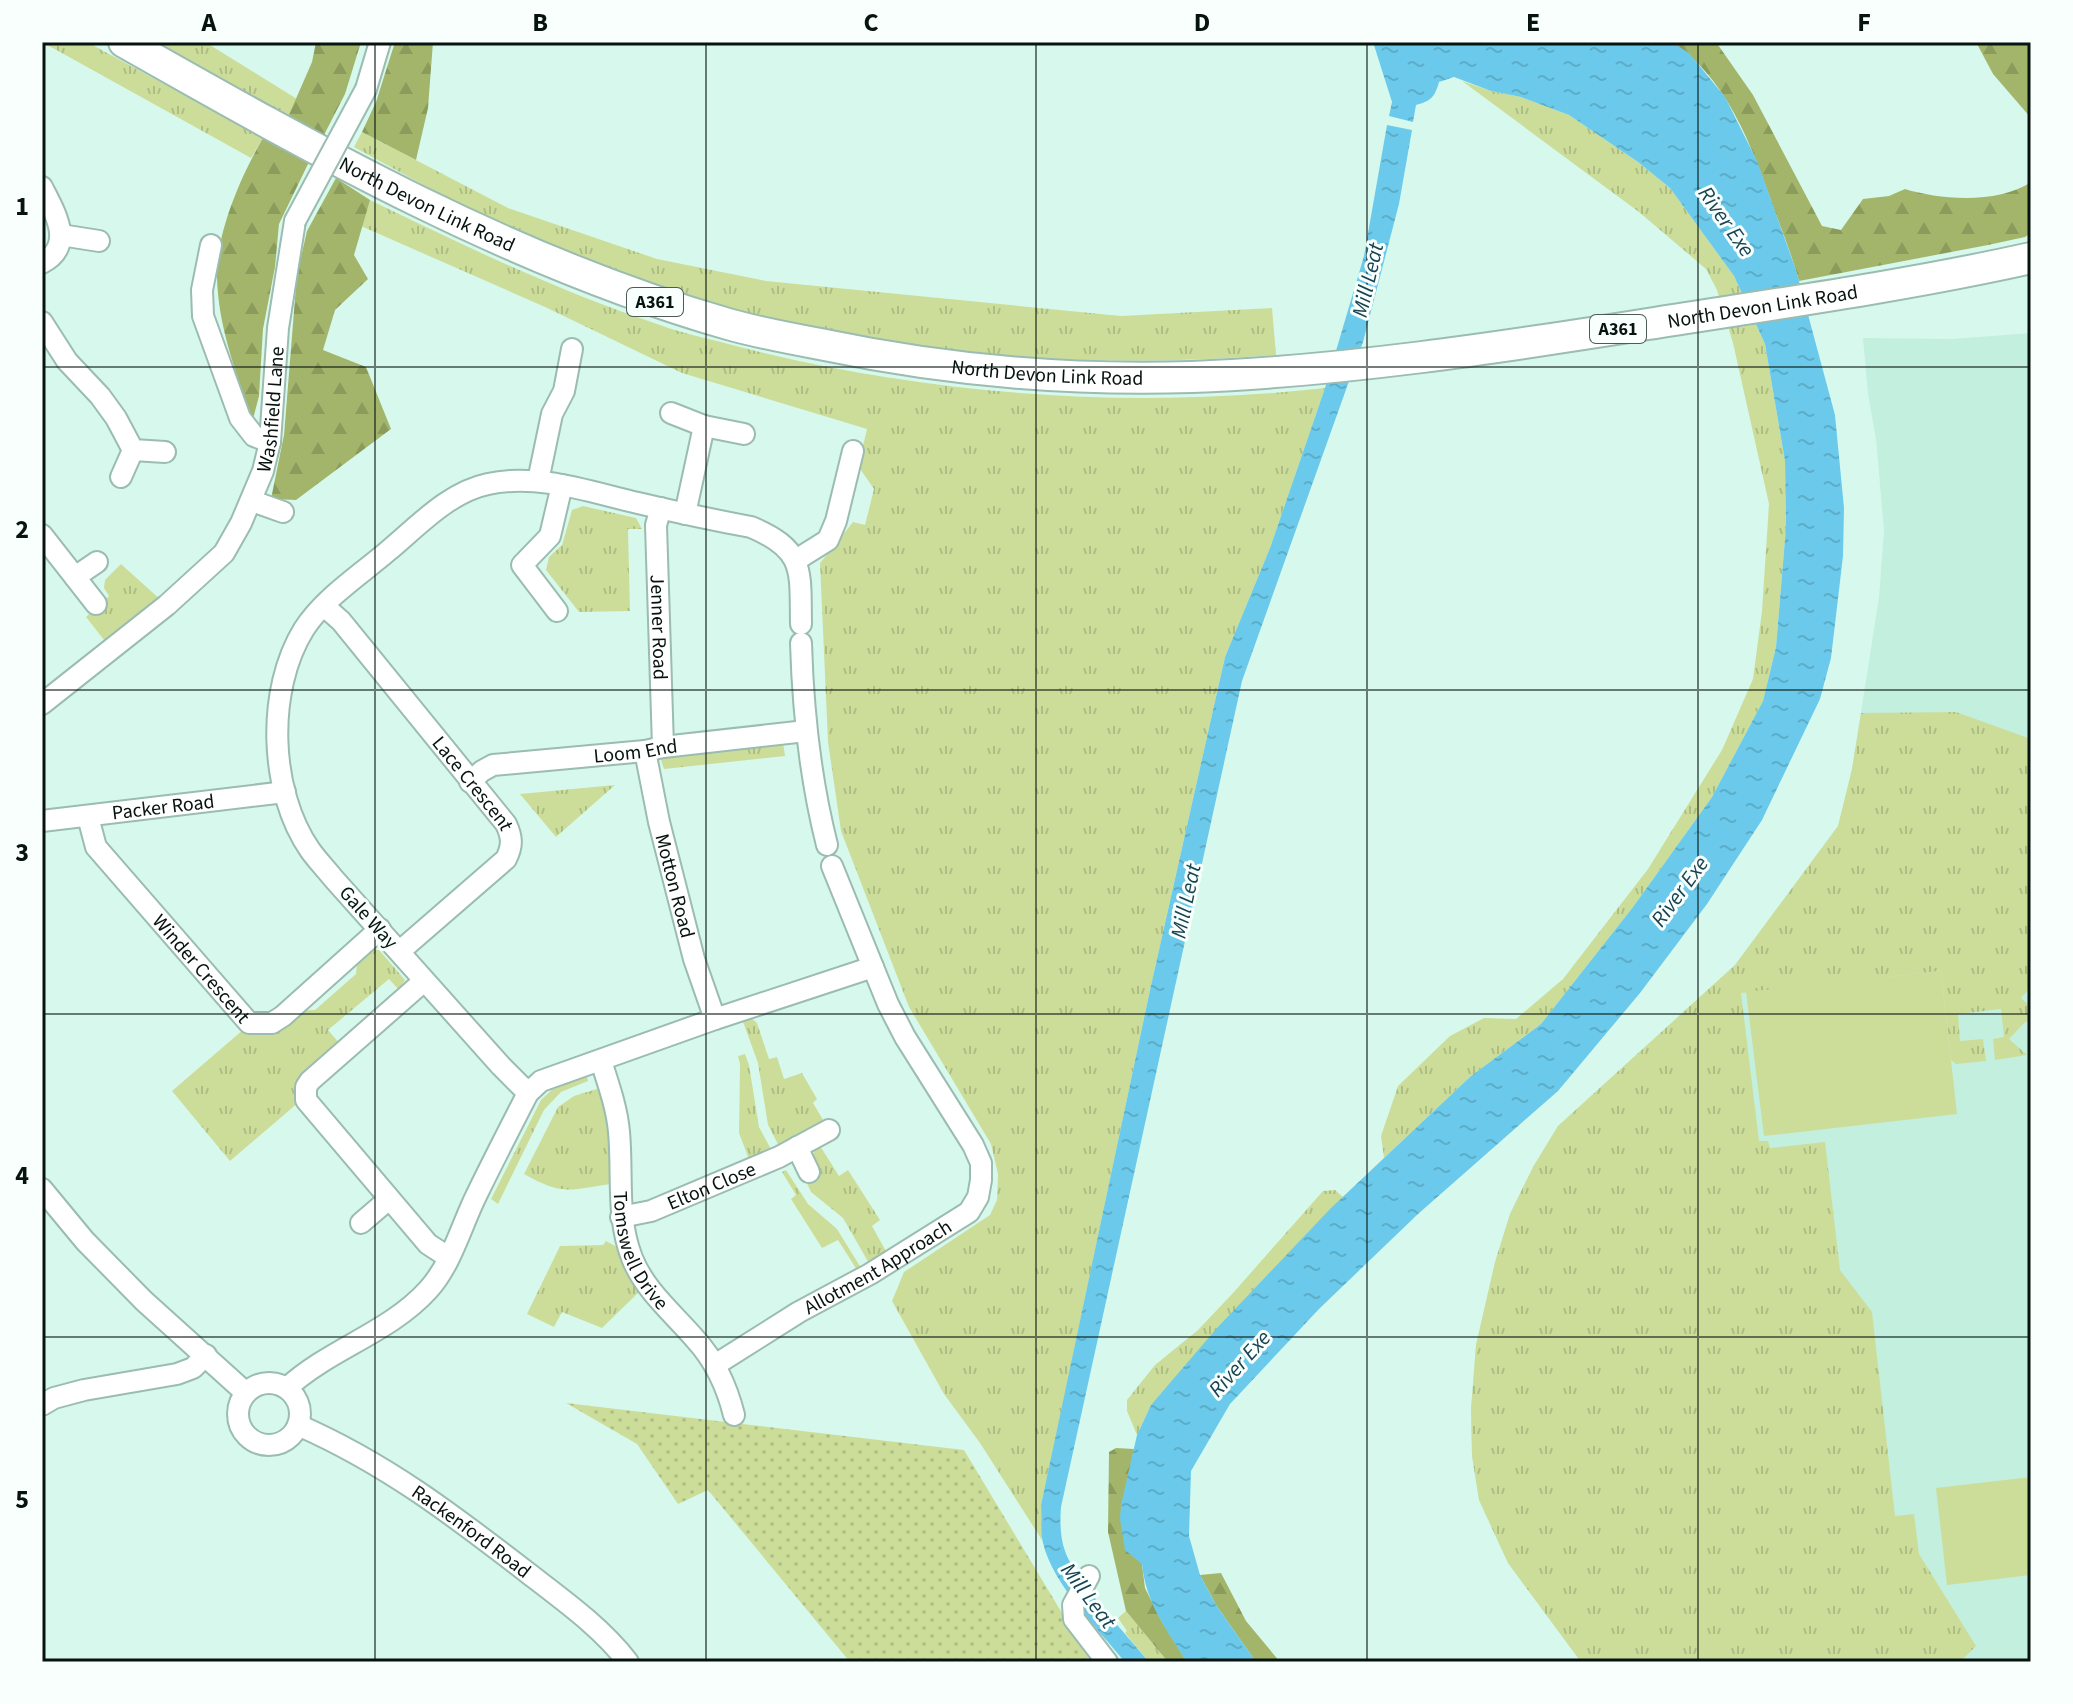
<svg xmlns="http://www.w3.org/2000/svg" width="2073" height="1704" font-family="'Source Sans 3',sans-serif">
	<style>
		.built { fill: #c3efdf }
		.grass { fill: url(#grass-tufts) }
		.forest { fill: url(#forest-firs) }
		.garden { fill: url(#garden-dots) }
		.pitch { fill: #ccdd9a }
		.water { fill: url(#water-ripples) }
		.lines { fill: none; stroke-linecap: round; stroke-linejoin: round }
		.minor-casing { stroke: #9bbcb0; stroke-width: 24 }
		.highway-casing { stroke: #9bbcb0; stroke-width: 34 }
		.minor { stroke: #fff; stroke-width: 20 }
		.highway { stroke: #fff; stroke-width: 30 }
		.minor-bridge-casing { stroke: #9bbcb0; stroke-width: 24; stroke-linecap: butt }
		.minor-bridge { stroke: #fff; stroke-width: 20 }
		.grid { fill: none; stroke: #07130f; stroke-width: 2; stroke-opacity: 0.55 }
		.labels { text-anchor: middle; stroke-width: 6; stroke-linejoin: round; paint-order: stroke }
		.shield { fill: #f8fffc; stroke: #4f5a56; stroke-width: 2 }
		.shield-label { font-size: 18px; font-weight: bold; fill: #07130f }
		.street-label { font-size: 20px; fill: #07130f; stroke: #f8fffc }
		.water-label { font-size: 22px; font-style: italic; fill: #194352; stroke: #f8fffc }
		.neatline { fill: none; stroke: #07130f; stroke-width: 3 }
		.grid-label { font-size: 26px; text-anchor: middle; font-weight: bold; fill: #07130f }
	</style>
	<defs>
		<pattern id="grass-tufts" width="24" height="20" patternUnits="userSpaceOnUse" patternTransform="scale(2)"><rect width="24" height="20" fill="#ccdd9a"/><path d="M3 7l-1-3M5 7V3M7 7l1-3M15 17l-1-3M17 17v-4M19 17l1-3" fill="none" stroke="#aebd84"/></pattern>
		<pattern id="forest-firs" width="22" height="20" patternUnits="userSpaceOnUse" patternTransform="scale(2)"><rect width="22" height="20" fill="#a3b56b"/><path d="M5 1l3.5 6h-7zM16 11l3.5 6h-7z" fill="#8b9b5c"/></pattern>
		<pattern id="garden-dots" width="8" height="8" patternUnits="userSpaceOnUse" patternTransform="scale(2)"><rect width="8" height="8" fill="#ccdd9a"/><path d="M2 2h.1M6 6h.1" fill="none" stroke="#aebd84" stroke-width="1.8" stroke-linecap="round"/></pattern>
		<pattern id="water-ripples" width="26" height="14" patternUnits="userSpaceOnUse" patternTransform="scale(2)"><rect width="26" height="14" fill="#6bcaeb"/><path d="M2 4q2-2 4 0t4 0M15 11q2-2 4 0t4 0" fill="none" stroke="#5badc8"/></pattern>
	</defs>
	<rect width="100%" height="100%" fill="#d7f9ed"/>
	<polygon class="built" points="2031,333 2031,1662 1581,1662 1508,1563 1479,1500 1472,1456 1471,1409 1476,1345 1495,1263 1510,1214 1533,1167 1558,1126 1735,965 1838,826 1852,769 1879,598 1884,530 1876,439 1868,394 1863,338 1952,339"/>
	<g class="grass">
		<polygon points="42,42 87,42 263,138 251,158"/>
		<polygon points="157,42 205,42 297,99 288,117"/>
		<polygon points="1462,81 1491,91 1521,97 1569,115 1638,162 1670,188 1734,276 1765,344 1785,461 1786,527 1776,647 1763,701 1712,797 1633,907 1541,1024 1471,1076 1384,1158 1381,1136 1398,1086 1450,1036 1484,1018 1516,1019 1563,979 1648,869 1722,750 1753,679 1762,611 1769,504 1733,343 1717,290 1706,269 1639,212"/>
		<path d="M362,132l146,76 149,51 109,22 355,35 151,-8 4,47c-253,20 -493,-12 -728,-110 -67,-27 -131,-64 -194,-98z"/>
		<path d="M370,200c95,46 190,92 290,125 24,9 51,14 76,21 188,49 396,64 589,42l-55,160 -45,109 -75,333 -101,479 -8,36 1,35 -62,-97 -36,-49 -52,-93 12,-29 86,-57 7,-15 1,-26 -7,-30 -82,-137 -68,-176 -13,-89 -8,-179 33,-41 12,3 9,-36 -16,-23 9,-37 -185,-56 -137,-66 -184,-81z"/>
		<polygon points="583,506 636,518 642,529 628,529 630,611 579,612 546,570 549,557 562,545 572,510"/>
		<polygon points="121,564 162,601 108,645 86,617 109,596 104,588 105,580"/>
		<polygon points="1956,712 2031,739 2031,987 2021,998 2031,1007 2031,1021 2025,1022 2009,1039 2027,1055 1995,1060 1993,1039 2004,1037 2001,1009 1958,1014 1960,1041 1983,1039 1986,1061 1956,1064 1951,1060 1941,971 1741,993 1759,1141 1768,1141 1770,1148 1825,1142 1840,1270 1872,1312 1895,1516 1914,1514 1919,1554 1976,1646 1960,1662 1581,1662 1508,1563 1479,1500 1472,1456 1471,1409 1476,1345 1495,1262 1510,1214 1533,1167 1558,1126 1735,965 1838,826 1852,769 1861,713"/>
		<polygon points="783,742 785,756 664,769 661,760 667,755"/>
		<polygon points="615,785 556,837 520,794"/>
		<path d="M373,950h6l26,30 -6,10 -10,-11 -61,51 12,14 -41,58 -69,59 -58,-70 72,-62c41,15 38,-21 71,-19l41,-36 1,-11z"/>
		<polygon points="750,1017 757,1023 769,1059 777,1057 784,1079 802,1073 817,1099 813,1103 825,1123 781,1150 768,1125 758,1063 742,1019"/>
		<polygon points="745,1054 749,1065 759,1127 773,1153 750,1162 739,1133 740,1064 738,1056"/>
		<polygon points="580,1076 587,1076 588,1081 561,1092 544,1110 498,1204 491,1199 541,1100 558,1084"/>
		<path d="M600,1088c12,30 12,64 11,96 -42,6 -48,12 -87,-10l34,-67 16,-11z"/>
		<polygon points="817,1145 822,1149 839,1176 848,1170 880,1220 872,1226 888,1255 870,1265 843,1218 811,1192 804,1177"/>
		<polygon points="786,1170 808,1204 837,1229 861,1268 857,1270 838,1240 822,1248 791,1199 796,1195 782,1172"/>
		<polygon points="1335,1190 1343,1197 1151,1405 1137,1435 1127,1411 1127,1400 1155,1365 1198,1330 1233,1293 1323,1191"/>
		<polygon points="606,1241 619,1248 640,1291 602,1328 562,1312 554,1327 527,1314 560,1246 603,1245"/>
		<polygon points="1126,1611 1168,1662 1149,1662 1125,1633 1127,1631 1118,1618"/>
	</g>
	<g class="forest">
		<polygon points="316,42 361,42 345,94 324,135 288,117 312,62"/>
		<polygon points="395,42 433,42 428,108 416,160 362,132 376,102"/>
		<path d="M1671,42h45l37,53 69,131 19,4 22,-31 26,-3 16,-7c35,11 94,15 126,-7v51l-6,4 -37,8 -189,36c-6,-22 -14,-43 -22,-64 -22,-62 -47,-138 -106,-175z"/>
		<polygon points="1976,42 2027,42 2031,45 2031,118 1993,74"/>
		<path d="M263,138l46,24 -30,62 -4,43 -12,62 -4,67 -6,23c-17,-45 -35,-93 -36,-142 -1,-44 24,-101 46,-139z"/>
		<polygon points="336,178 370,200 354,255 368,279 335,310 323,350 366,367 391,429 296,500 271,499 284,435 297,274 307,231"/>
		<polygon points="1116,1448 1134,1449 1130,1470 1145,1588 1162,1622 1187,1662 1168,1662 1126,1611 1108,1532 1109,1452"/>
		<polygon points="1221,1573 1246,1621 1280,1662 1256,1662 1216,1605 1200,1575"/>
	</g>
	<polygon class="garden" points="566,1403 964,1450 1077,1638 1098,1662 850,1662 708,1490 678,1504 637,1444"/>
	<g class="pitch">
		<polygon points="1941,971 1957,1114 1764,1136 1746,992"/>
		<polygon points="2031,1477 2031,1575 1947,1585 1936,1488"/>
	</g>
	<g class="water">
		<path d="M1373,42h298l18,11 36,44 32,64 39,109 39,145 9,93 -1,48 -12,102 -11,41 -58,121 -55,84 -67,89 -82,98 -140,123 -99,95 -89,95 -39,67 -2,65 11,39 16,30 40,57h-69c-21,-33 -41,-59 -45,-98l-17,-14 -5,-31 1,-14 16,-70 14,-30 66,-77 114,-120 140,-132 70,-52 92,-117 79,-110 51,-96 13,-54 10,-120 -1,-66 -20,-117 -31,-68 -64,-88 -32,-26 -69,-47 -48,-18 -30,-6 -37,-14 -15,5c-4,15 -8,19 -23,23l-3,17 -24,-6 3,-14z"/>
		<path d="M1387,125l25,5 -13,74 -36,138 -121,339 -181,826c-1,14 -1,30 4,44 9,28 63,85 84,111h-24c-27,-33 -72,-77 -82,-119 -3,-12 -1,-26 -2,-38l109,-515 75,-333 45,-109 55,-160 39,-132z"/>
	</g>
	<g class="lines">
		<g class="minor-casing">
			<g id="minor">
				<polyline points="366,89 380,42"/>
				<path d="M42,187c12,24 34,58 0,76"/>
				<polyline points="61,235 99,241"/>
				<polyline points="211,245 202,290 203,316 240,418 254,436 270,442"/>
				<polyline points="42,322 67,361 100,396 116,418 133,450 165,452"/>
				<polyline points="671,413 704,426"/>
				<polyline points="121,477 133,450"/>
				<polyline points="538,481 552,414 564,391 572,349"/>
				<polyline points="252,501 283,512"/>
				<path id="s1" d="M661,508l-5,17 7,222"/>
				<polyline points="685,514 704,426 744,434"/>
				<polyline points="42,535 96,604"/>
				<polyline points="796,560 828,540 836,521 853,451"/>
				<polyline points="75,577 97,562"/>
				<path id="s2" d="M324,606l17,15 165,203c6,13 7,21 0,35l-106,92"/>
				<polyline points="557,611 522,565 550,536 562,485"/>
				<path d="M801,643c2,69 9,135 26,202"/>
				<path id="s3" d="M42,704l125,-99 57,-52 17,-30 22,-52 7,-29 8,-114 17,-107"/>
				<path id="s4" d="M645,751l14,71 35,137 21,60"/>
				<path id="s5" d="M470,782l12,-11 11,-6 152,-14 18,-4 143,-16"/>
				<path id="s6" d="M88,817l8,30 153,176h23l11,-7 97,-87"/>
				<path id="s7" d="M42,821l243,-29"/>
				<polyline points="424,981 310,1081 306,1087 306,1100 428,1244 448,1257"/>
				<path id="s8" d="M601,1061c7,22 16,47 18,71 4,43 -3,85 13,126 13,33 42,56 64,82 20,22 31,47 38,75"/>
				<polyline points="528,1093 541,1081 715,1019 873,967"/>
				<polyline points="797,1147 809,1172"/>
				<polyline points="42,1189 85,1241 144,1301 246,1393"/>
				<path id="s9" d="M621,1217l30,-6 128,-54 50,-27"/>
				<polyline points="361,1223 389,1199"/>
				<path id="s10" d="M715,1365l84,-53 71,-38 99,-62 9,-15 3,-17v-17l-8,-18 -68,-108 -17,-33 -56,-138"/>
				<circle cx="269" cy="1414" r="31"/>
				<path d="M287,1388c42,-39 102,-55 141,-98 24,-26 34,-67 50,-98 16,-33 33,-66 50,-99l-27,-27 -168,-188c-7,-9 -16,-18 -23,-28 -41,-59 -44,-160 -6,-221 20,-31 56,-54 84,-78 30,-25 61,-59 100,-67 50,-11 102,8 150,19 38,9 75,17 113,24 55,23 49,44 50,97"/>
				<polyline points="42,1405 54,1398 84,1390 177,1374 193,1368 206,1355"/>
				<path id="s11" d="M298,1425c87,38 155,90 230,148 35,27 73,54 100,89"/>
				<polyline points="1089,1576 1073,1605 1074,1619 1107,1662"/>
			</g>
		</g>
		<g class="highway-casing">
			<g id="highway">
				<path id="s12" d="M124,42c194,110 388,220 604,282 31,9 65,15 97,21 120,25 244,36 367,32 152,-6 305,-29 456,-53 127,-20 257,-38 383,-66"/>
			</g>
		</g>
		<use href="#minor" class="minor"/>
		<use href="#highway" class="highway"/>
		<g class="minor-bridge-casing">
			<polyline id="minor-bridge" points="295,221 366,89"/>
		</g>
		<use href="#minor-bridge" class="minor-bridge"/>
	</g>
	<path class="grid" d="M375,42v1620M706,42v1620M1036,42v1620M1367,42v1620M1698,42v1620M42,367h1989M42,690h1989M42,1014h1989M42,1337h1989"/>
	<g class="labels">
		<g class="shield">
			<rect x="627" y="288" width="56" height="28" rx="6"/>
			<rect x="1590" y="315" width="56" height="28" rx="6"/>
		</g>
		<g class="shield-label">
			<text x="655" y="308">A361</text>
			<text x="1618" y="335">A361</text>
		</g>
		<g class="street-label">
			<text dy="7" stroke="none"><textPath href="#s12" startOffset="344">North Devon Link Road</textPath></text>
			<text dy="7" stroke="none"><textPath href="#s12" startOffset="1712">North Devon Link Road</textPath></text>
			<text dy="7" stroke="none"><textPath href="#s12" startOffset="992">North Devon Link Road</textPath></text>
			<text dy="7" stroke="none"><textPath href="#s3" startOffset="390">Washfield Lane</textPath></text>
			<text dy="7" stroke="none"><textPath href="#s1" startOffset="120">Jenner Road</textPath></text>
			<text dy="7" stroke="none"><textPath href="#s5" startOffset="172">Loom End</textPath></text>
			<text dy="7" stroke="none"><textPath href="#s2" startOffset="232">Lace Crescent</textPath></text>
			<text dy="7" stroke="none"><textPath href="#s7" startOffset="122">Packer Road</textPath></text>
			<text dy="7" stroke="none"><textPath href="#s4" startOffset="138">Motton Road</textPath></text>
			<text transform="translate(369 917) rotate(48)" y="7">Gale Way</text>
			<text dy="7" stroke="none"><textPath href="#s6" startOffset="192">Winder Crescent</textPath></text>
			<text dy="7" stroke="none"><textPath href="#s9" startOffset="96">Elton Close</textPath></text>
			<text dy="7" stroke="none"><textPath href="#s8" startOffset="196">Tomswell Drive</textPath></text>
			<text dy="7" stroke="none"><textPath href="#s10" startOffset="190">Allotment Approach</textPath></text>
			<text dy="7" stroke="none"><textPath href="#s11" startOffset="204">Rackenford Road</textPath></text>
		</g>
		<g class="water-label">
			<text transform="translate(1727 221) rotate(55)" y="8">River Exe</text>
			<text transform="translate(1367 280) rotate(-77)" y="8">Mill Leat</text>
			<text transform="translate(1679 891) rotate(-54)" y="8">River Exe</text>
			<text transform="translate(1185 901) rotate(-78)" y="8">Mill Leat</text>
			<text transform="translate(1239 1363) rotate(-48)" y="8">River Exe</text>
			<text transform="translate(1089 1595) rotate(53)" y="8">Mill Leat</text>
		</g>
	</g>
	<rect width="2073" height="1704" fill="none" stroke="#f8fffc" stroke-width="88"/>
	<rect x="44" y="44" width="1985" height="1616" class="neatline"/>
	<g class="grid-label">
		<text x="209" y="31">A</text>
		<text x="540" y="31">B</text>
		<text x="871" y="31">C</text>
		<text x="1202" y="31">D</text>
		<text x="1533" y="31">E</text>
		<text x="1864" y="31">F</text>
		<text x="22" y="215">1</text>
		<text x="22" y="538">2</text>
		<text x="22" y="861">3</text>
		<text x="22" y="1184">4</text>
		<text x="22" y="1508">5</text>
	</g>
</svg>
